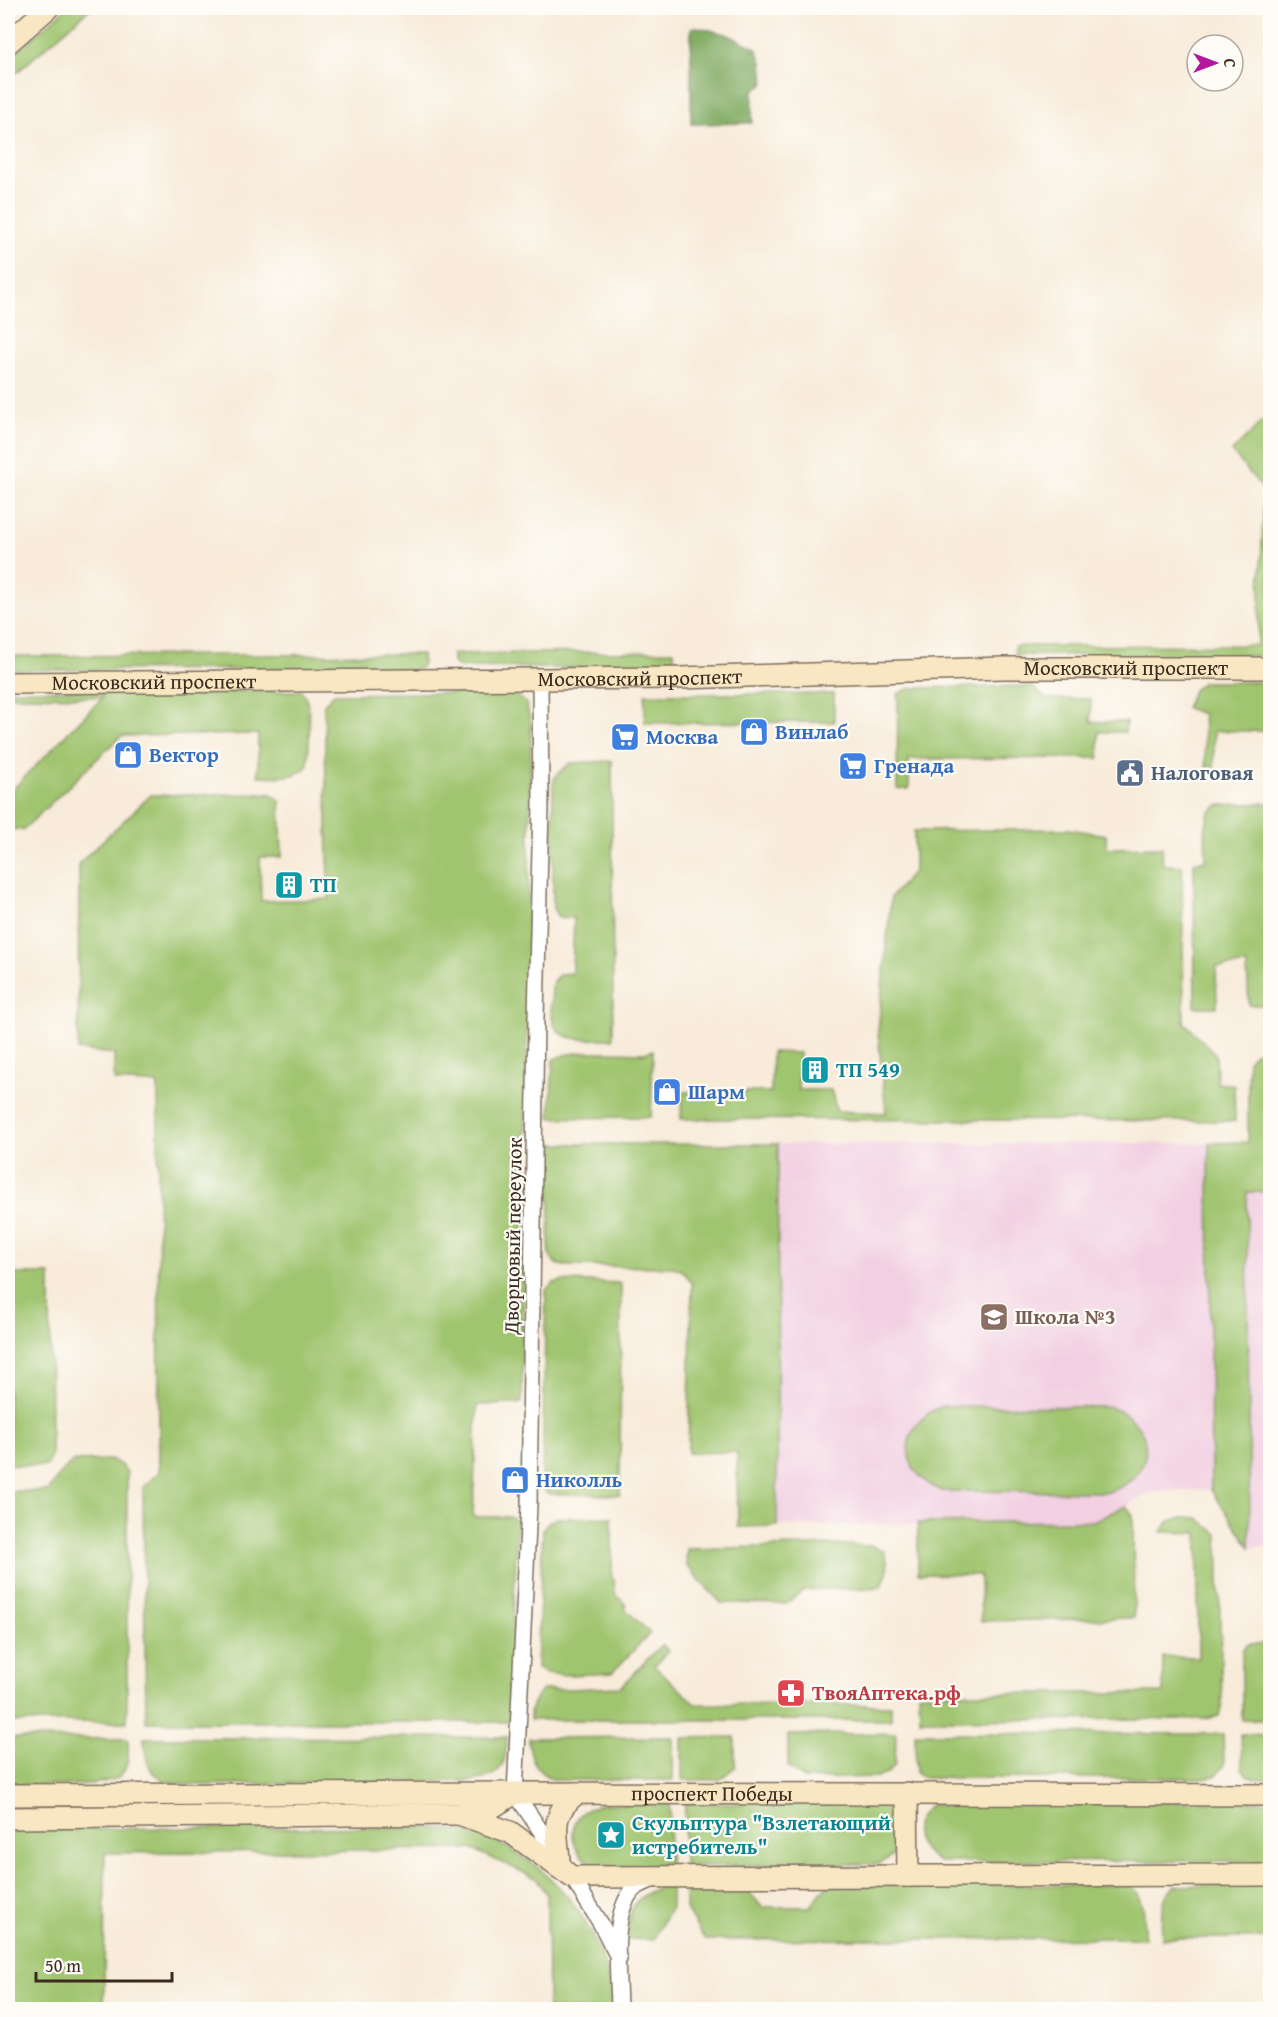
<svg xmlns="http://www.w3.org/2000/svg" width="1278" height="2017" font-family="'Gentium Book Plus',serif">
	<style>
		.built { fill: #f2cfe1 }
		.green { fill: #a0c570; stroke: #6e7847; stroke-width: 1.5 }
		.forest { fill: #80aa62; stroke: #5e6a40; stroke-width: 1.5 }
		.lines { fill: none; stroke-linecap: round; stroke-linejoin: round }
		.street-casing { stroke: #7d6e5f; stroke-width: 18 }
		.secondary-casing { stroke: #7d6e5f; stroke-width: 24 }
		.street { stroke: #fff; stroke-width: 15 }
		.secondary { stroke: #f9e7c3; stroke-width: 21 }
		.labels { text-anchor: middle; stroke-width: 4.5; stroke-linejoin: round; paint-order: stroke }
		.street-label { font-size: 21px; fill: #3b2a1e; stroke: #fdfcf7 }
		.shop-label { font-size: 21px; font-weight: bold; fill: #366cbe; stroke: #fdfcf7; text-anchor: start }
		.service-label { font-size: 21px; font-weight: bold; fill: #4e5e75; stroke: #fdfcf7; text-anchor: start }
		.culture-label { font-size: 21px; font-weight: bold; fill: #0d838f; stroke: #fdfcf7; text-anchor: start }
		.education-label { font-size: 21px; font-weight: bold; fill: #785e54; stroke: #fdfcf7; text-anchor: start }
		.health-label { font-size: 21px; font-weight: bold; fill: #be3a42; stroke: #fdfcf7; text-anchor: start }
	</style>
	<rect width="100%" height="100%" fill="#fdfcf7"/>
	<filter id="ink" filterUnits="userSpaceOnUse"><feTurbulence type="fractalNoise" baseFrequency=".0167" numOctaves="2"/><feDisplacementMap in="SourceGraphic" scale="12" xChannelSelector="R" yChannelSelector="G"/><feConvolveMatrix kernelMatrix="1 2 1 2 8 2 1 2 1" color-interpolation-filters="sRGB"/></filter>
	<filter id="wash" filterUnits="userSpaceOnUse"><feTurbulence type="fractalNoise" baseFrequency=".008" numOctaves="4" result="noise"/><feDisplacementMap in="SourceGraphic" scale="24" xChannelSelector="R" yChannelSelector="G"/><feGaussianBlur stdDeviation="1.35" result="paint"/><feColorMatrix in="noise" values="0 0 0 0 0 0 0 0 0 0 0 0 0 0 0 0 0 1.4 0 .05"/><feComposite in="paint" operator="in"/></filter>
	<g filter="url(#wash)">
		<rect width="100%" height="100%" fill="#f8ebd9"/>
		<g class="built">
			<polygon points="1209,1143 1211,1490 1154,1492 1093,1521 777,1526 778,1144"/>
			<polygon points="1247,1192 1270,1192 1270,1547 1250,1547"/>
		</g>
		<g class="green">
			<polygon points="66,8 91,8 8,80 8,60"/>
			<polygon points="1270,413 1270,656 1015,655 1015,646 1258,645 1264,490 1232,452"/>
			<polygon points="674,651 674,663 670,669 458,667 453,662 453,654"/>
			<polygon points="422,654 423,665 419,669 8,670 8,656"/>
			<polygon points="1203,682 1270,682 1270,731 1214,731 1214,767 1206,767 1203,714 1186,708 1193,690"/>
			<polygon points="1032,686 1046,699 1091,699 1091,722 1126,722 1125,732 1099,732 1099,758 909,759 909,789 897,789 898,694 910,688"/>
			<path d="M8,690l293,1c13,10 7,57 7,74 -11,15 -32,11 -50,11v-42l-137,2 -98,94 -15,-1v-35l95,-97 -95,-1z"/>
			<polygon points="512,692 526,703 531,724 522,1402 517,1404 477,1405 473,1517 510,1517 516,1520 517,1526 509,1722 146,1722 143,1487 159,1472 158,1084 114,1081 114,1054 78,1050 79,863 151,795 271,794 280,801 282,857 260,857 261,901 329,899 324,704 334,694"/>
			<polygon points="645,694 834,694 834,722 645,723"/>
			<path d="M612,761l1,278c-31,-1 -63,8 -62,-34 1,-8 0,-16 2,-24l7,-7 12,-1 2,-55 -16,-1 -5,-9v-122l2,-9 15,-14z"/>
			<polygon points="1270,803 1270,1005 1249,1005 1247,965 1216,967 1217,1007 1195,1007 1194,862 1206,860 1205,831 1209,812 1219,805"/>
			<polygon points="1069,829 1106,835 1107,848 1162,847 1163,865 1182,866 1184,1022 1216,1055 1217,1083 1234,1085 1235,1121 681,1119 682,1092 771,1092 772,1052 799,1053 798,1090 831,1090 837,1111 886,1113 878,1032 891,897 914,871 914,831"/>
			<path d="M653,1050l-2,67 -101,1 3,-58c17,-12 69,-7 92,-7z"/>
			<polygon points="1257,1051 1270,1051 1270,1192 1247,1192 1250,1547 1211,1490 1209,1143 1248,1142 1248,1060"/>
			<path d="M551,1144h227l-1,382 -39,1 -1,-75 -49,1 4,-170 -9,-12 -10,-4 -106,-1c-10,-1 -14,-3 -18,-12z"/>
			<polygon points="8,1274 50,1274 51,1456 46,1466 8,1465"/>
			<polygon points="562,1281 621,1283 620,1495 550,1494 545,1492 542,1484 546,1290 554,1283"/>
			<path d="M942,1406l167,1c49,14 49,71 -1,85l-166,-1c-45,-19 -45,-66 0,-85z"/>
			<polygon points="113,1460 122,1466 127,1472 127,1722 8,1722 8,1491 48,1491 63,1470 74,1461"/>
			<polygon points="1126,1506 1133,1515 1134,1618 981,1621 980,1575 918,1574 918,1523 1093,1521"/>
			<path d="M612,1517v62l2,1 1,14 11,11 -2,3 26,25 -38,40c-17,0 -63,6 -75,-4l6,-141 7,-7 7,-3z"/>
			<polygon points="1179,1518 1198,1518 1218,1534 1222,1705 1219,1716 1204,1719 920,1720 919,1693 1163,1693 1163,1657 1198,1657 1198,1533 1162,1532 1168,1522"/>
			<path d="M841,1545l31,1 12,5c5,14 5,22 -3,35l-10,2 -66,2 -19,14 -65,-1 -35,-38 1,-16z"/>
			<path d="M662,1644l6,7 -14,15 42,38 195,1v15h-361c-1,-11 4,-23 13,-30l78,-3z"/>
			<polygon points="1248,1644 1270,1644 1270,1720 1242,1720 1242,1650"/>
			<polygon points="896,1733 895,1765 887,1774 877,1777 804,1779 788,1767 788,1735"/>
			<polygon points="915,1733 1223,1734 1224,1765 1217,1775 1205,1778 924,1778 916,1772"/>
			<polygon points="1241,1734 1270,1735 1270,1779 1257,1779 1246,1775 1242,1767"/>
			<path d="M507,1737c0,27 -6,40 -34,44l-282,4c-36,-2 -45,-10 -47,-47z"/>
			<path d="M673,1737v43h-117c-21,-6 -27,-23 -27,-42z"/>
			<polygon points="735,1737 735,1767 719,1780 682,1780 682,1738"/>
			<path d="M8,1738l120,1c0,13 2,26 -7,36 -13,14 -92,10 -113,10z"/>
			<path d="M1270,1801v60l-330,1c-27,-14 -34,-39 -8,-58z"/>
			<path d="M685,1803h193c16,8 26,33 16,50 -4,6 -10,8 -16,11l-194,2z"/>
			<path d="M601,1804h69l-1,62c-20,0 -58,4 -75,-2 -15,-5 -24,-22 -20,-38 4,-13 15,-19 27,-22z"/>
			<path d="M427,1827c18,2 37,3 54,9 54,19 95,60 117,111 8,20 15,41 15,62h-65l-1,-115 -11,-16 -65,-29 -366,4 -1,156h-96v-180z"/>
			<path d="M1270,1883v55h-108c-1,-18 -3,-41 13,-52z"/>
			<path d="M827,1885h303c17,12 14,35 14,53l-439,2 -20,-32v-22h59l18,21h48z"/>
			<path d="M661,1887h10v20l-18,33 -26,-1c0,-27 6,-43 34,-52z"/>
		</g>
		<polygon class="forest" points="697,27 726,34 756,48 762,62 764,84 753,91 752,123 691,124 691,28"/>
	</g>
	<g filter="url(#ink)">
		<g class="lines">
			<g class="street-casing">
				<g id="street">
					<polyline points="540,679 541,805 536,1019 529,1506 515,1793 572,1877 601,1924 619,1959"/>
					<path d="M619,2010c0,-33 -9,-96 14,-120 5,-5 14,-8 21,-11"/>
				</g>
			</g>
			<g class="secondary-casing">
				<g id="secondary">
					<polyline points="8,43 48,8"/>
					<path id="s1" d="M8,683l672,-5 323,-10h267"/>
					<polyline points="907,1793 908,1876"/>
					<path id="s2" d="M8,1795l507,-2 755,2"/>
					<polyline points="459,1814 510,1832 572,1877 1270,1875"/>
					<polyline points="8,1818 459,1814 491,1808 515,1793"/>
					<path d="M559,1858c-3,-31 -8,-44 18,-65"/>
				</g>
			</g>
			<use href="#street" class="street"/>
			<use href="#secondary" class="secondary"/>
		</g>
	</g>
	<defs>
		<g id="shop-square" transform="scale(1.5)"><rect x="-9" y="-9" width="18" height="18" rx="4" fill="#3f7fe0" stroke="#fdfcf7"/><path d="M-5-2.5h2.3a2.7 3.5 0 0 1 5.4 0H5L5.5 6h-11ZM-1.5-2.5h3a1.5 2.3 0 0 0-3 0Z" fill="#fff"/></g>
		<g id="supermarket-square" transform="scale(1.5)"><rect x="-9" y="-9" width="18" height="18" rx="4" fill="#3f7fe0" stroke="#fdfcf7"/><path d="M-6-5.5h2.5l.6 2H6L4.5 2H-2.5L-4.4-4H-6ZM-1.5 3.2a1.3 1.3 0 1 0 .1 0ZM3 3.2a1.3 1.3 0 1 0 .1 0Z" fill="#fff"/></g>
		<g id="civic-square" transform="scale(1.5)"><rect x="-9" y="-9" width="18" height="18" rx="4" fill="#5c6f8a" stroke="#fdfcf7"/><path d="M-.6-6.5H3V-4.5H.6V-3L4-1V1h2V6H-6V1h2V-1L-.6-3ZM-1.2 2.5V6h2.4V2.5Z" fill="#fff"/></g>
		<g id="building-square" transform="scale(1.5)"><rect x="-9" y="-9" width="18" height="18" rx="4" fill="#0f9aa8" stroke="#fdfcf7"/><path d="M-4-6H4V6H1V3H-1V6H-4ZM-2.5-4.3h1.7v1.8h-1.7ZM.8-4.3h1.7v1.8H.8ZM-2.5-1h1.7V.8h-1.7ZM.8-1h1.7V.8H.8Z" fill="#fff"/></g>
		<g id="school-square" transform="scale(1.5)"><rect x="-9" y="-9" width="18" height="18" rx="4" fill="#8d6e63" stroke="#fdfcf7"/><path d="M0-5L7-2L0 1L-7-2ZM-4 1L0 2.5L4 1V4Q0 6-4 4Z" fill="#fff"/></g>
		<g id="pharmacy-square" transform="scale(1.5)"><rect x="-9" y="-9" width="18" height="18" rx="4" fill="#e0444e" stroke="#fdfcf7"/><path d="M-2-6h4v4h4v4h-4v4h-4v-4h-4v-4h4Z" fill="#fff"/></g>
		<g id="sight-square" transform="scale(1.5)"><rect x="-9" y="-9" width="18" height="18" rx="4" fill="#0f9aa8" stroke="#fdfcf7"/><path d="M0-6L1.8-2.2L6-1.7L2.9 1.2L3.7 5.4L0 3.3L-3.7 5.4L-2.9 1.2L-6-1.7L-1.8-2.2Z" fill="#fff"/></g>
	</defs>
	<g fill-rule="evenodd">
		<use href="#shop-square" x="754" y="732"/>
		<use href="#supermarket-square" x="625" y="737"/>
		<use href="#shop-square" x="128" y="755"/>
		<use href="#supermarket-square" x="853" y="766"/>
		<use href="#civic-square" x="1130" y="773"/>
		<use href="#building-square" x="289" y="885"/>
		<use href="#building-square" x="815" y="1070"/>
		<use href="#shop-square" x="667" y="1092"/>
		<use href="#school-square" x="994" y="1317"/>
		<use href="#shop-square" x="515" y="1480"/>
		<use href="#pharmacy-square" x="791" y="1693"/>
		<use href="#sight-square" x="611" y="1835"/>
	</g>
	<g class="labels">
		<g class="street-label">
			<text dy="7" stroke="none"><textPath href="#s1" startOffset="1118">Московский проспект</textPath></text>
			<text dy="7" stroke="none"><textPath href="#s1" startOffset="632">Московский проспект</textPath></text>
			<text dy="7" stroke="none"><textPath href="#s1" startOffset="146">Московский проспект</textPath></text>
			<text transform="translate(513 1236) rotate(-89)" y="7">Дворцовый переулок</text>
			<text dy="7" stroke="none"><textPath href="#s2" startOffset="704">проспект Победы</textPath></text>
		</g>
		<g class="shop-label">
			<text x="775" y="739">Винлаб</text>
			<text x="646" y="744">Москва</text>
			<text x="149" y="762">Вектор</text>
			<text x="874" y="773">Гренада</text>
			<text x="688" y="1099">Шарм</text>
			<text x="536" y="1487">Николль</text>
		</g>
		<g class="service-label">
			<text x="1151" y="780">Налоговая</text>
		</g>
		<g class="culture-label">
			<text x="310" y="892">ТП</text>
			<text x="836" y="1077">ТП 549</text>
			<text x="632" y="1830">Скульптура "Взлетающий<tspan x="632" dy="24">истребитель"</tspan></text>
		</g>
		<g class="education-label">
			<text x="1015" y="1324">Школа №3</text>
		</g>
		<g class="health-label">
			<text x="812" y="1700">ТвояАптека.рф</text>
		</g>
	</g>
	<rect width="1278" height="2017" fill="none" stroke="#fdfcf7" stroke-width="30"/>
	<g transform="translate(1215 63) rotate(90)"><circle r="28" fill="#fdfcf7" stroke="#afa8a0" stroke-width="1.5"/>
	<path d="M0-4.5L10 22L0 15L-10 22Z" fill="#b5179e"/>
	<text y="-9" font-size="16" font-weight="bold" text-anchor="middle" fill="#3b2a1e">С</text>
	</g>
	<path d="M36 1972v9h136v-9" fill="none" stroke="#3b2a1e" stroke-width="3"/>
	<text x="45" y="1972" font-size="18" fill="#3b2a1e" stroke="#fdfcf7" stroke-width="4.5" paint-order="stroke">50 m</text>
</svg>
